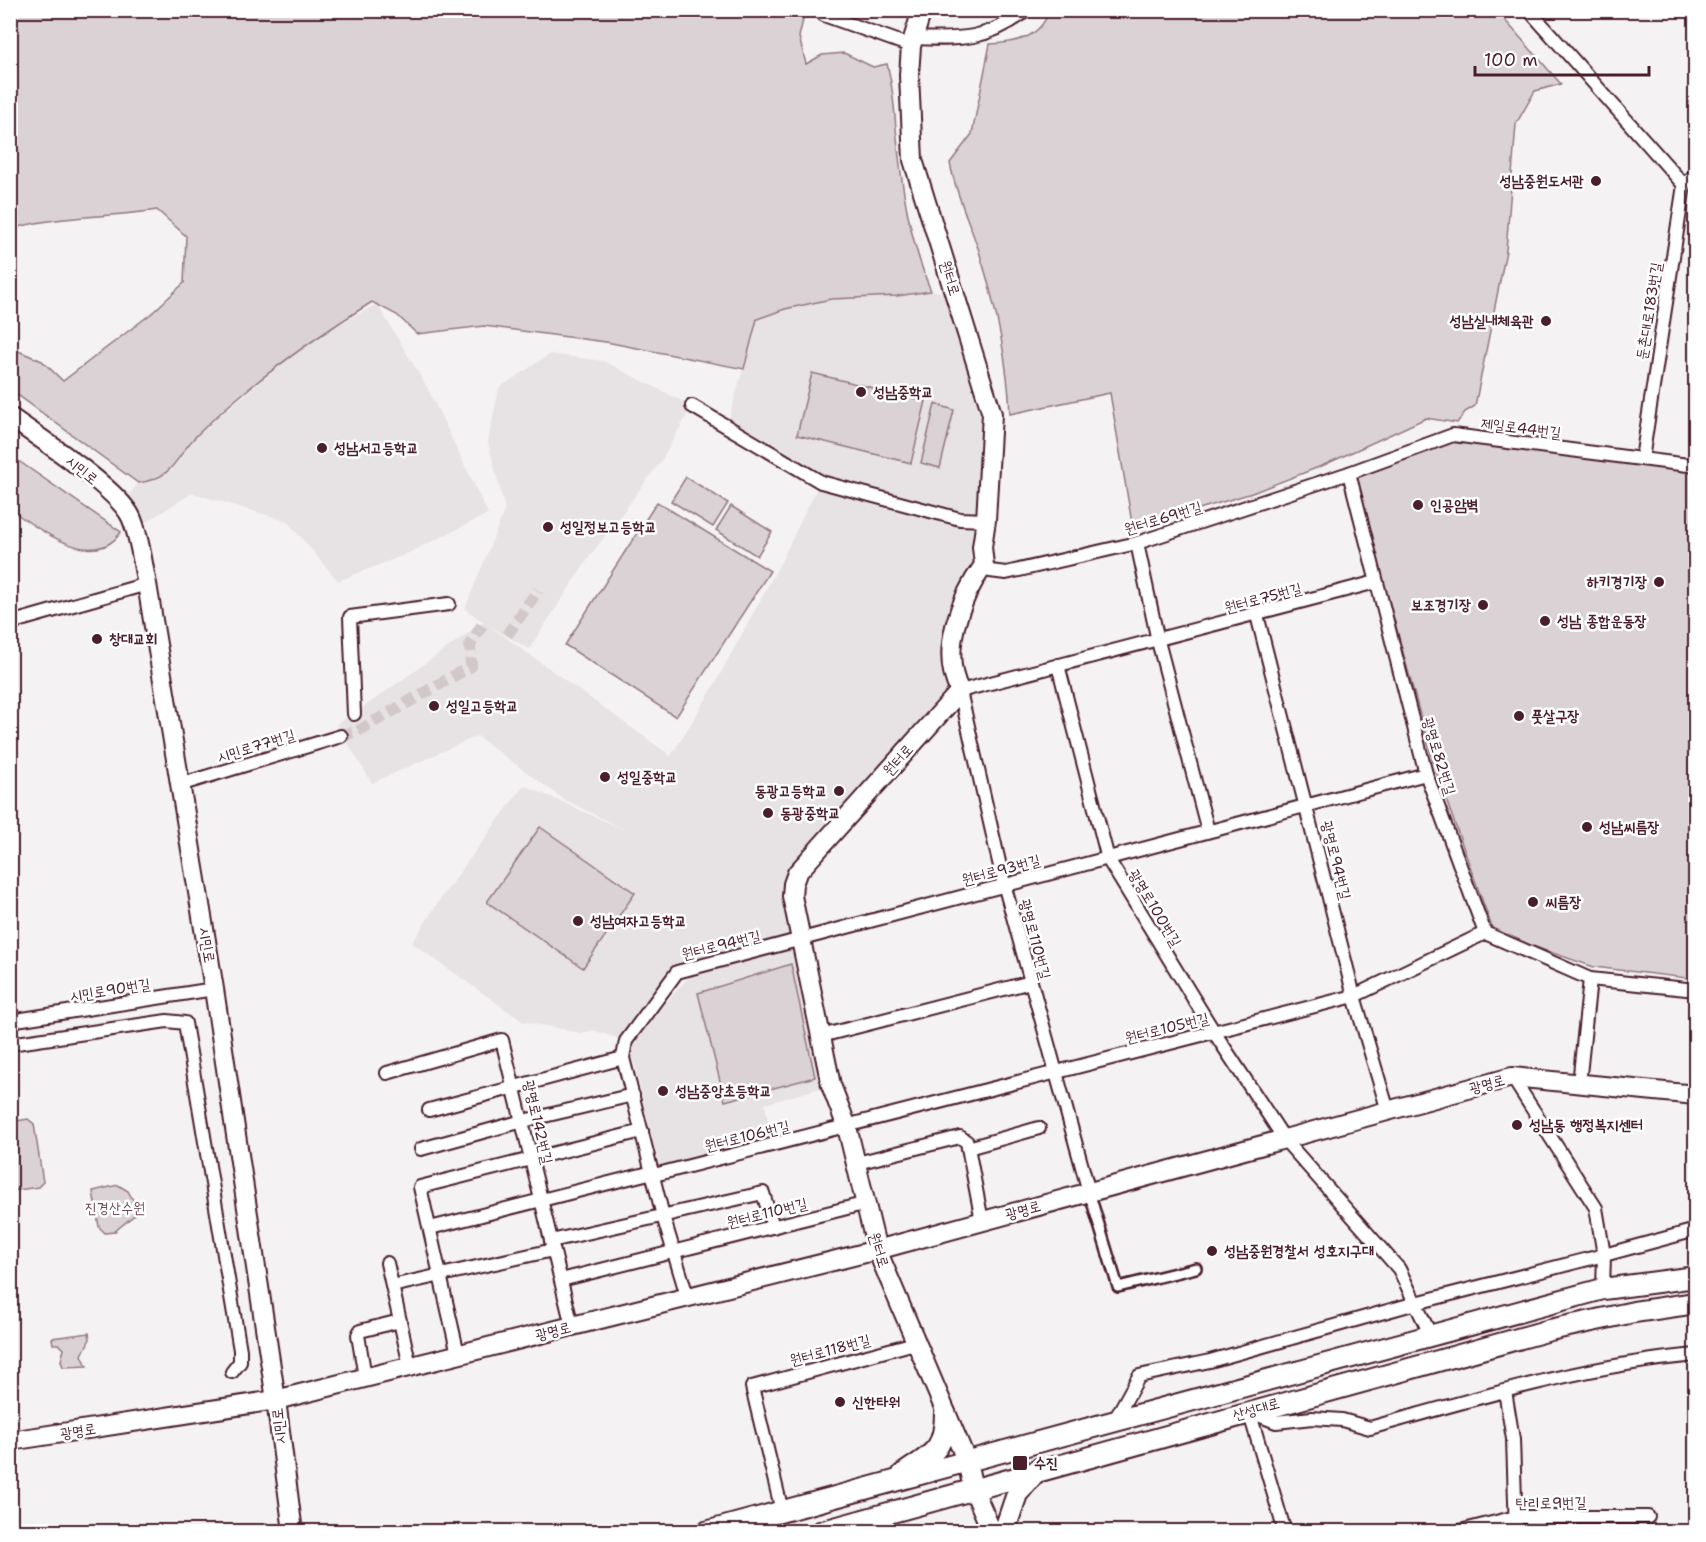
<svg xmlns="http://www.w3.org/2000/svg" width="1706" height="1542" font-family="'Shantell Sans','Poor Story',sans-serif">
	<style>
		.built { fill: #e7e2e3 }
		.green { fill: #dbd2d5; stroke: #927880; stroke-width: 1.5 }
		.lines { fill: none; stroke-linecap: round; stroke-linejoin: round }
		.minor-tunnel { stroke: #d2c8ca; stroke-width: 12; stroke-dasharray: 12 6; stroke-linecap: butt }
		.pedestrian-casing { stroke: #4a1f2b; stroke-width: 14 }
		.minor-casing { stroke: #4a1f2b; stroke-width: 16 }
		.secondary-casing { stroke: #4a1f2b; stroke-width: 22 }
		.primary-casing { stroke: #4a1f2b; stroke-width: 24 }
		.pedestrian { stroke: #fff; stroke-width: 9 }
		.minor { stroke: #fff; stroke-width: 12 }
		.secondary { stroke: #fff; stroke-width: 18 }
		.primary { stroke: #fff; stroke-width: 20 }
		.poi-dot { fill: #4a1f2b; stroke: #fff; stroke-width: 2 }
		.labels { text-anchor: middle; stroke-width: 5; stroke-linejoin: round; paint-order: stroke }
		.poi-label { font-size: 15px; font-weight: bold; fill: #4a1f2b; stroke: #fff; text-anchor: start }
		.street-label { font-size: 15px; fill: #4a1f2b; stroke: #fff }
		.park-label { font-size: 15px; fill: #6e4c56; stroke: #fff }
	</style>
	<rect width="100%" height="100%" fill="#f4f2f2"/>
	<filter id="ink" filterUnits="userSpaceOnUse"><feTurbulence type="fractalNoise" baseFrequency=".0167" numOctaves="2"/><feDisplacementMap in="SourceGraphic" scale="12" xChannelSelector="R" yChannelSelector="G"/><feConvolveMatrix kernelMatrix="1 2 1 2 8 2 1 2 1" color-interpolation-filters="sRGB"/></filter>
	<g filter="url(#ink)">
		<g class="built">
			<polygon points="931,291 954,293 992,414 984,565 954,630 955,697 795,878 802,939 677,972 626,1041 593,1030 581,1033 522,1021 412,943 441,898 524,785 627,831 562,798 477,736 372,783 336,724 354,714 484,622 465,609 505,509 488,442 499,388 550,354 603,361 692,406 661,461 590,556 529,649 488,625 671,756 711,691 781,562 820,482 728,422 757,319 784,309 831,299 897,296"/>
			<polygon points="377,304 428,389 488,514 404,555 338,581 287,521 192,493 135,529 123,504 138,483 156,480 178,462 198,434 309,341"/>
			<polygon points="799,944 831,1085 765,1104 772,1142 661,1169 648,1124 630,1042 690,976"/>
		</g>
		<g class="green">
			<path d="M11,10l794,1 -6,26 7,27 16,-9 22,-2 29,14 14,-3c6,22 7,42 9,64 5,56 13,111 35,163l-34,5 -66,3 -46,10 -28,10 -13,50 -138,-27 -122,-16 -67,8 -20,-19 -25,-13c-61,38 -121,80 -173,131 -24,23 -23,45 -61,50l-127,-93v-42l31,13 21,20 89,-68 32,-30 2,-47 -29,-26c-48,8 -101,5 -146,19z"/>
			<path d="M1049,11h448l64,73 -26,7 -19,33 -10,127 -31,155 -10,6 -8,11 -31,-5 -102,47 -72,28 -119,36 -23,-136 -100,21c-2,-54 -15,-111 -31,-163 -10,-30 -23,-56 -29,-88l22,-29 18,-90c26,-1 50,-6 59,-33z"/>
			<polygon points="812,373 926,401 911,463 797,435"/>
			<polygon points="935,404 954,410 940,468 921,463"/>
			<polygon points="1453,435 1695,468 1695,979 1594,967 1494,933 1434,766 1355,476"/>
			<path d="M10,455l111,77c-27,40 -82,-3 -110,-22z"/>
			<polygon points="686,477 728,503 713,527 671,501"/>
			<polygon points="657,502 770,571 676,717 565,645"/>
			<polygon points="731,506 772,532 757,556 716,530"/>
			<polygon points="540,827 635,893 583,968 487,902"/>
			<polygon points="791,964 815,1077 725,1101 698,993"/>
			<polygon points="28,1119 34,1124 43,1182 38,1187 12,1191 11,1122"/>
			<polygon points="118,1185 128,1191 139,1211 114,1232 105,1233 99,1227 93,1191"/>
			<polygon points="89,1333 90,1339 82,1355 87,1366 63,1367 61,1361 64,1349 59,1344 53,1344 52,1338"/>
		</g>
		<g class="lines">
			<g class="minor-tunnel">
				<polyline points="507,635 538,590"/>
				<polyline points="341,736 358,731 471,666 470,645 484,622"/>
			</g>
			<g class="pedestrian-casing">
				<polyline id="pedestrian" points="1089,1192 1118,1287 1196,1268"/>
			</g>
			<g class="minor-casing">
				<g id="minor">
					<polyline points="825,10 824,15 911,46"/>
					<polyline points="1529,10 1684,185"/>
					<path d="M914,38c46,2 75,2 113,-28"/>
					<polyline points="692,406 821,482 960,519 986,520"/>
					<polyline points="1642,459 1684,185 1696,174"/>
					<polyline points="1349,473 1426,774 1485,933 1590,979 1696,990"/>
					<polyline points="1137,543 1158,641 1208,831"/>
					<polyline points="984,565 990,571 1006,573 1137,543 1349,473 1453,435 1696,466"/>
					<polyline points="1257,615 1354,996 1388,1111"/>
					<polyline points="10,623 147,584"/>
					<polyline points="1058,665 1108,859 1214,1032 1285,1140 1399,1269 1431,1336"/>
					<polyline points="354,714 350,617 449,604"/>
					<polyline points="179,785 341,736"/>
					<polyline points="10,1021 214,989"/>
					<polyline points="821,1036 1031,982"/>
					<polyline points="10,1044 167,1021 185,1023 240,1350 240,1362 232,1372"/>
					<polyline points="387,1073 502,1040 572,1326"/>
					<polyline points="1579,1084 1590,979"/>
					<polyline points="429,1110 623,1058"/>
					<polyline points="968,1148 1039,1128"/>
					<polyline points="421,1149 523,1121 633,1095"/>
					<polyline points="857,1163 960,1137 967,1142 982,1221"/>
					<polyline points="654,1175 1354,996 1485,933"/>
					<polyline points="1089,1192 1004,884 960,691 1376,582"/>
					<polyline points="430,1228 653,1172"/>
					<polyline points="551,1241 763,1193 773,1227"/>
					<polyline points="387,1263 410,1366"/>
					<polyline points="561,1280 867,1203"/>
					<polyline points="392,1286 553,1250"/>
					<polyline points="1603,1289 1604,1255 1696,1230"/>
					<polyline points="688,1299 663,1216 623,1058 626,1041 677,972 1426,774"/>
					<polyline points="458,1354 420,1187 642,1131"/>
					<polyline points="365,1377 358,1335 360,1331 400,1321"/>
					<polyline points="1505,1391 1513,1439 1516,1532"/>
					<polyline points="1249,1411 1285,1532"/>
					<path d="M1253,1413l23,9 36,-4 30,2 28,8c108,-30 214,-63 326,-73"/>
					<polyline points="1113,1423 1139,1376 1210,1361 1416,1303 1604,1255 1596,1208 1512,1077"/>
					<polyline points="782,1511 752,1387 915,1343"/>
					<polyline points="1456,1532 1516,1517 1648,1517"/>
				</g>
			</g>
			<g class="secondary-casing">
				<g id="secondary">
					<path d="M922,10l-11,36 -2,29 4,85 79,254 -6,106 -4,27 2,18c-24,33 -45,88 -24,126l-163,182 -4,11 -1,12 39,189 16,42 30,123 90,212 6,26 19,44"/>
					<path d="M10,417c28,20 108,72 121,100 9,20 11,45 16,67l67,405 62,411 17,132"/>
					<polyline points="10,1441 276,1400 877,1250 1512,1077 1696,1095"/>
				</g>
			</g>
			<g class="primary-casing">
				<g id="primary">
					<path d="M903,1474c29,-20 42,-23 42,-61"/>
					<polyline points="706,1532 1603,1289 1696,1277"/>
					<polyline points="820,1532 1550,1330 1634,1312 1696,1303"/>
					<polyline points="1004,1532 1017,1494 1038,1469"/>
				</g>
			</g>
			<use href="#pedestrian" class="pedestrian"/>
			<use href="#minor" class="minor"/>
			<use href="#secondary" class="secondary"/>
			<use href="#primary" class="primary"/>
		</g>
	</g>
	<g class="poi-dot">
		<circle cx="1596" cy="181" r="6"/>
		<circle cx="1546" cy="321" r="6"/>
		<circle cx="861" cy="392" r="6"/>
		<circle cx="322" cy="448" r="6"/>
		<circle cx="1418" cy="505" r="6"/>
		<circle cx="548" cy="527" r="6"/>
		<circle cx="1659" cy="582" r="6"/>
		<circle cx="1483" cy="605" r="6"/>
		<circle cx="1545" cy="621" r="6"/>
		<circle cx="97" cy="639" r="6"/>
		<circle cx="434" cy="706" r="6"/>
		<circle cx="1519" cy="716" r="6"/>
		<circle cx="605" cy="777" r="6"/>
		<circle cx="839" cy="791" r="6"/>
		<circle cx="768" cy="813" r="6"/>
		<circle cx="1587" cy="827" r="6"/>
		<circle cx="1533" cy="902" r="6"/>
		<circle cx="578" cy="921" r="6"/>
		<circle cx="663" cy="1091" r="6"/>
		<circle cx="1517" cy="1125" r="6"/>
		<circle cx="1212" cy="1251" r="6"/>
		<circle cx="840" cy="1402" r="6"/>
		<rect x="1012" y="1455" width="16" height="16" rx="3"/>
	</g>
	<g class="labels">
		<g class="poi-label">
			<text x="1584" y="186" text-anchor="end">성남중원도서관</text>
			<text x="1534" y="326" text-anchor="end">성남실내체육관</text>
			<text x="873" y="397">성남중학교</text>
			<text x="334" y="453">성남서고등학교</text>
			<text x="1430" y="510">인공암벽</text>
			<text x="560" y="532">성일정보고등학교</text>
			<text x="1647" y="587" text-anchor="end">하키경기장</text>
			<text x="1471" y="610" text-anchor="end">보조경기장</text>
			<text x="1557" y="626">성남 종합운동장</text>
			<text x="109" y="644">창대교회</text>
			<text x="446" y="711">성일고등학교</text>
			<text x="1531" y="721">풋살구장</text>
			<text x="617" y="782">성일중학교</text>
			<text x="827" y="796" text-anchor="end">동광고등학교</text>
			<text x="780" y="818">동광중학교</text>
			<text x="1599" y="832">성남씨름장</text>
			<text x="1545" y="907">씨름장</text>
			<text x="590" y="926">성남여자고등학교</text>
			<text x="675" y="1096">성남중앙초등학교</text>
			<text x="1529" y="1130">성남동 행정복지센터</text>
			<text x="1224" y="1256">성남중원경찰서 성호지구대</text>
			<text x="852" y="1407">신한타워</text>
			<text x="1034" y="1468">수진</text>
		</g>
		<g class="street-label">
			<text transform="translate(950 278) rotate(73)" y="5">원터로</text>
			<text transform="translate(1649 311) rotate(-81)" y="5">둔촌대로183번길</text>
			<text transform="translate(1521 428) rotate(7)" y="5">제일로44번길</text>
			<text transform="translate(82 470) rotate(39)" y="5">시민로</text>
			<text transform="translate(1163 518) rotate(-17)" y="5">원터로69번길</text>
			<text transform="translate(1263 598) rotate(-15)" y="5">원터로75번길</text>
			<text transform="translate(256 746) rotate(-17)" y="5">시민로77번길</text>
			<text transform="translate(1439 756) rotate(73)" y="5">광명로82번길</text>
			<text transform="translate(898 760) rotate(-48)" y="5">원터로</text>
			<text transform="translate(1336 860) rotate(76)" y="5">광명로94번길</text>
			<text transform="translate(1001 870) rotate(-15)" y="5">원터로93번길</text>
			<text transform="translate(1155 908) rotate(59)" y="5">광명로100번길</text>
			<text transform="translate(1035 939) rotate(75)" y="5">광명로110번길</text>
			<text transform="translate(207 945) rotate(80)" y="5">시민로</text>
			<text transform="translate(721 945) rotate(-14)" y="5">원터로94번길</text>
			<text transform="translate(110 990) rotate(-9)" y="5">시민로90번길</text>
			<text transform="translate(1167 1028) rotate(-14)" y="5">원터로105번길</text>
			<text transform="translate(1487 1084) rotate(-15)" y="5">광명로</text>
			<text transform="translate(538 1122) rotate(77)" y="5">광명로142번길</text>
			<text transform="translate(747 1136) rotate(-14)" y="5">원터로106번길</text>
			<text transform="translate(1023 1210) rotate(-15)" y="5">광명로</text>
			<text transform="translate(767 1213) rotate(-14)" y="5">원터로110번길</text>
			<text transform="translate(879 1250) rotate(73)" y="5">원터로</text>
			<text transform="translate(553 1331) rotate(-14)" y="5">광명로</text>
			<text transform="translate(830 1350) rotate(-15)" y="5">원터로118번길</text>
			<text transform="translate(1256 1409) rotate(-16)" y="5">산성대로</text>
			<text transform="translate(279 1426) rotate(-96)" y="5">시민로</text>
			<text transform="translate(78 1431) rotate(-9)" y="5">광명로</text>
			<text transform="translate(1551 1503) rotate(-1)" y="5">탄리로9번길</text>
		</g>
		<g class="park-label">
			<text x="115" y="1213">진경산수원</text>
		</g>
	</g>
	<rect width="1706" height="1542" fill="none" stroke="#fff" stroke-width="36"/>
	<rect x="18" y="18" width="1670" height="1506" fill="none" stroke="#4a1f2b" stroke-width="2" filter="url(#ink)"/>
	<path d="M1475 66v9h174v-9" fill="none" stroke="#4a1f2b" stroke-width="3"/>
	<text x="1484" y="66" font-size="18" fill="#4a1f2b" stroke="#ffffff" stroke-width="4.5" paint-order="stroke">100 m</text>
</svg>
